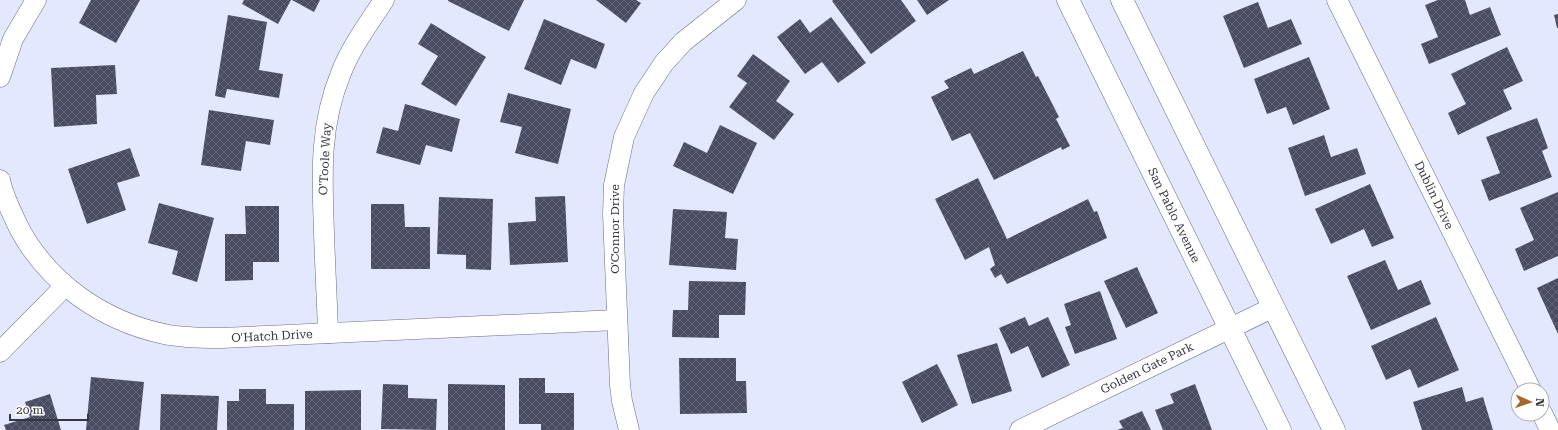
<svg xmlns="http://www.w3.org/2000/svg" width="1558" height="430" font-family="'Roboto Serif',serif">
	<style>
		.building { fill: url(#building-cross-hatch) }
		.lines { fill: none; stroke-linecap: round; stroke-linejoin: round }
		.street-casing { stroke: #686c83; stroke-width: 21 }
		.primary-casing { stroke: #686c83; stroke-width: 23 }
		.street { stroke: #fff; stroke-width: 20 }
		.primary { stroke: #fff; stroke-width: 22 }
		.labels { text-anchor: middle; stroke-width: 4; stroke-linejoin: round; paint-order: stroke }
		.street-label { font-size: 12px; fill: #353641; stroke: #fff }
	</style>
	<defs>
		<pattern id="building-cross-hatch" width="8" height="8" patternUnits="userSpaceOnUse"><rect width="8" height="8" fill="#494c63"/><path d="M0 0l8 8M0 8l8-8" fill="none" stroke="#616477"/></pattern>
	</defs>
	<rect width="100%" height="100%" fill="#e4e8fe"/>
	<g class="building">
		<polygon points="91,0 140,0 116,43 79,23"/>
		<polygon points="244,0 291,0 278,24 242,4"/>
		<polygon points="292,0 320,0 314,12"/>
		<polygon points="448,0 524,0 509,31 448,1"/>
		<polygon points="596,0 636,0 641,3 626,23"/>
		<polygon points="833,0 901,0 916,21 871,54 832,1"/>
		<polygon points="917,0 949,0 927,15"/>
		<polygon points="1438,0 1465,0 1470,15 1490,7 1501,35 1429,64 1421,44 1438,37 1425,5"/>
		<polygon points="1258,2 1268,28 1291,19 1302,44 1244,68 1223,16"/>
		<polygon points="1558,14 1558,28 1557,28 1554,15"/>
		<polygon points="228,15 267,22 259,70 283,74 279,98 227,89 225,98 215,96"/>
		<polygon points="831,17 866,63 838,83 822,62 805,74 777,37 800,19 810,33"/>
		<polygon points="544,19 605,44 596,69 571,59 561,85 524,69"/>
		<polygon points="431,23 486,57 456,106 421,84 438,56 418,44"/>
		<polygon points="1507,47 1523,81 1503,90 1512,109 1458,135 1448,113 1466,104 1451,74"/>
		<polygon points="1023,51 1036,77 1038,76 1059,117 1056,119 1070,146 1062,150 1061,147 994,180 970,133 952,141 931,97 949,88 944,81 971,68 974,74"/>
		<polygon points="753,54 790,81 776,101 794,114 774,140 729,107 747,83 737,76"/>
		<polygon points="1309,57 1330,109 1293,125 1286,107 1267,114 1254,79"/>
		<polygon points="115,65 117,94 96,95 97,124 54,127 51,68"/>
		<polygon points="508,93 571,109 558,164 515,153 522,127 500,122"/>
		<polygon points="405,104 460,119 452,152 426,145 420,165 376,153 383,127 398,131"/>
		<polygon points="209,110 274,120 270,145 246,141 241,171 201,165"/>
		<polygon points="1537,118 1548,148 1542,151 1552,177 1489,201 1481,180 1500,173 1486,137"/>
		<polygon points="720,125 757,143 733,194 673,166 684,142 707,153"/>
		<polygon points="1324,135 1331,157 1357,148 1366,174 1305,196 1288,148"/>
		<polygon points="130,148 140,176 117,183 126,210 87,224 68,169"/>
		<polygon points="978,178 1007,239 1088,199 1094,212 1097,211 1107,238 1007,284 1001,274 995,278 990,269 995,265 989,247 965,260 935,199"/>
		<polygon points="1370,184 1394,238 1372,247 1364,229 1331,244 1315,209"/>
		<polygon points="1558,192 1558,256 1524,271 1515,249 1534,240 1520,208"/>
		<polygon points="565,196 568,262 510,265 508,223 536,221 535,197"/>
		<polygon points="439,197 493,199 491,270 466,269 466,255 437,254"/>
		<polygon points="159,203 214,218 197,282 172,274 178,251 148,243"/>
		<polygon points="371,204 404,204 405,227 430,227 430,269 371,269"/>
		<polygon points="245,206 279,206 279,262 253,262 253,280 225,281 225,234 246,234"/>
		<polygon points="673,209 727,212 725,238 738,239 736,270 669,265"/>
		<polygon points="1385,260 1398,290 1421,280 1431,304 1371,330 1347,276"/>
		<polygon points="1137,267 1158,313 1126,328 1104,281"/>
		<polygon points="1558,278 1558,334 1537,288"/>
		<polygon points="689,281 746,282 745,315 719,315 719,338 672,337 673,310 688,310"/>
		<polygon points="1100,291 1117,339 1075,354 1065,327 1071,325 1064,304"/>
		<polygon points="1025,317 1029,326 1048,317 1070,365 1042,378 1028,346 1011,354 999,328"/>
		<polygon points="1436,317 1459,370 1418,388 1410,369 1386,380 1371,346"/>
		<polygon points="997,343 1012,391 972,404 957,355"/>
		<polygon points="679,358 736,358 736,381 746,381 747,413 680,414"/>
		<polygon points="937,364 958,405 922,423 902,382"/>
		<polygon points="91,377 144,382 139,430 86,430"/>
		<polygon points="519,378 545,378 545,393 574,393 574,430 541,430 541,424 519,424"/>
		<polygon points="383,384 408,385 408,398 437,399 436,430 381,429"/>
		<polygon points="448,384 505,385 505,430 448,430"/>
		<polygon points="1195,384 1212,430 1163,430 1155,410 1174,403 1170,394"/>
		<polygon points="1462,387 1466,402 1483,397 1493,430 1422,430 1413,402"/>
		<polygon points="239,389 266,389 266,404 294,404 294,430 227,430 227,401 239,401"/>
		<polygon points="361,390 361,430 305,430 305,391"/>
		<polygon points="50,394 61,430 6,430 4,425 30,417 25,402"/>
		<polygon points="161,394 219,396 217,430 160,430"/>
		<polygon points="1142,411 1151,430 1117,430 1123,428 1119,421"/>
	</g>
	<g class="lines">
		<g class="street-casing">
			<g id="street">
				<polyline points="1337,0 1531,390"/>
				<polyline points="0,77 13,39 36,0"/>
				<path d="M0,180c3,16 12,33 19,48 29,55 84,93 145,106 18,4 38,4 57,4l396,-18"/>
				<path d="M328,333c-1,-34 -3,-67 -4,-101 -2,-55 -5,-106 17,-159 10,-26 28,-50 43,-73"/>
				<polyline points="0,352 65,286"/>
				<polyline points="1542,413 1550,430"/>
				<polyline points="629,430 622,401 620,385 613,214 614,185 624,137 644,93 664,63 683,42 736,0"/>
				<polyline points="1020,430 1274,307"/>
			</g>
		</g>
		<g class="primary-casing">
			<g id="primary">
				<polyline points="1068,0 1280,430"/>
				<polyline points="1122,0 1334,430"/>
			</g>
		</g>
		<use href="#street" class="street"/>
		<use href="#primary" class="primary"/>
	</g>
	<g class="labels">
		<g class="street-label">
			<text transform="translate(325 159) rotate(-87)" y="4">O'Toole Way</text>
			<text transform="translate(1434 195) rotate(64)" y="4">Dublin Drive</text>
			<text transform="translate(1174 215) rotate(64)" y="4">San Pablo Avenue</text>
			<text transform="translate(615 229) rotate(-90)" y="4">O'Connor Drive</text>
			<text transform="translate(272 336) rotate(-3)" y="4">O'Hatch Drive</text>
			<text transform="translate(1147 368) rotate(-26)" y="4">Golden Gate Park</text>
		</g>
	</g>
	<g transform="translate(1530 402) rotate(93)"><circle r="19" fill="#ffffff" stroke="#aeafb3"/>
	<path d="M0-3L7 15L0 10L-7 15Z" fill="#a6672f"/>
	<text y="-6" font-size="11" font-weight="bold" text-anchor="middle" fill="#353641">N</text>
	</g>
	<path d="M10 414v6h78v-6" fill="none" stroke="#353641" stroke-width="2"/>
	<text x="16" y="414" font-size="12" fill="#353641" stroke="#ffffff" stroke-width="3" paint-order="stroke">20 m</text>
</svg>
